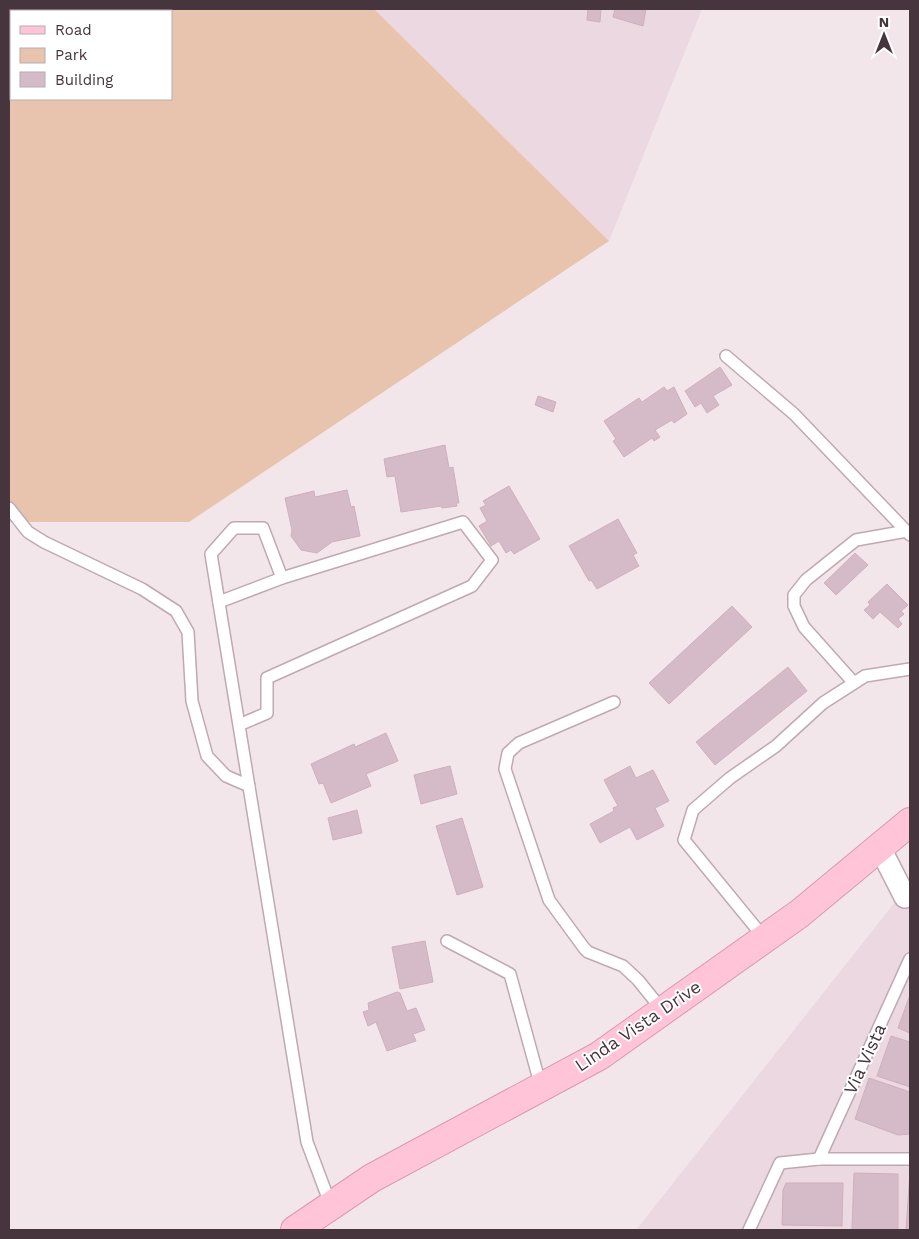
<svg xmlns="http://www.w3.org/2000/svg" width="919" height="1239" font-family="'Work Sans',sans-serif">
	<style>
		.residential { fill: #ebd8e0 }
		.green { fill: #e8c3ae; fill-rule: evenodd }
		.building { fill: #d5bbc8; stroke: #d0aebe }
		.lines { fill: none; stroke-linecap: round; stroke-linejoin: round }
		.lane-casing { stroke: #bfa9b2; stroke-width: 14 }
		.street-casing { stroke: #bfa9b2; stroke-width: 24 }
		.secondary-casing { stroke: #da99af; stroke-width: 30 }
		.lane { stroke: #fff; stroke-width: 11 }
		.street { stroke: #fff; stroke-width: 21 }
		.secondary { stroke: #ffc4d8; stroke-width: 28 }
		.labels { text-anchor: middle; stroke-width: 4; stroke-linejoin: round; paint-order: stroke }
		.street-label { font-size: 18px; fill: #46353d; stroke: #fff }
	</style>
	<rect width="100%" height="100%" fill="#f3e6eb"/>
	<g class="residential">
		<polygon points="374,9 702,9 609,241"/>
		<polygon points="910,883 910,1230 636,1230"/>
	</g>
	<path class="green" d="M9,9h365l235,232 -420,281h-180zM11,11h160v88h-160z"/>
	<g class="building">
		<polygon points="588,9 601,9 600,22 587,20"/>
		<polygon points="615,9 646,9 643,26 613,17"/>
		<polygon points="720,367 732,385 713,396 719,405 707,413 701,403 695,407 685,391"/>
		<polygon points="664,387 667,391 674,387 687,414 674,423 672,420 655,430 660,437 654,441 652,438 624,457 613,441 616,439 604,421 639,398 642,402"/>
		<polygon points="538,396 556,402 553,412 535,405"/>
		<polygon points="445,445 449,468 453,467 459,503 456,503 457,506 442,508 441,506 401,512 395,476 387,477 384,459"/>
		<polygon points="509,486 540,539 514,554 511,550 506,553 499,541 491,546 479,526 487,521 480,508 486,505 483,501"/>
		<polygon points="347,490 351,507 354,506 360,536 332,542 317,553 301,550 291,536 292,530 285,498 314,491 315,497"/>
		<polygon points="618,519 637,553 633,555 639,566 597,589 591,580 589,581 569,546"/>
		<polygon points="855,553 868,565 836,595 824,583"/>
		<polygon points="887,584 908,605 901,611 904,614 898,619 902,624 898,628 880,612 873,619 864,610 870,605 868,602"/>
		<polygon points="732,606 752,627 669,704 649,683"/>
		<polygon points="788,667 807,691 715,765 696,742"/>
		<polygon points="386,733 398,761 366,774 371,786 331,803 323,783 319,784 311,764 354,744 355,747"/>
		<polygon points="450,766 457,794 421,804 414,775"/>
		<polygon points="630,766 636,778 653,770 669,801 655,808 664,826 637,840 630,827 600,843 590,824 614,811 613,808 618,806 604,780"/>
		<polygon points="357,810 362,833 333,840 328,818"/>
		<polygon points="462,818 483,887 457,895 436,826"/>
		<polygon points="425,941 433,982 400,989 392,947"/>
		<polygon points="397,992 400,993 407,1011 416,1008 425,1030 413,1034 416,1041 387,1051 376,1022 368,1026 363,1012 369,1010 368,1003"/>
		<polygon points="910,995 910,1033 898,1028"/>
		<polygon points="891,1036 910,1042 910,1087 877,1076"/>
		<polygon points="869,1078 910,1092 910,1134 898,1135 855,1119"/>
		<polygon points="910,1172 910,1230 906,1230"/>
		<polygon points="854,1173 898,1174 898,1230 852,1230"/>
		<polygon points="786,1183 843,1183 842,1226 782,1225 783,1190"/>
	</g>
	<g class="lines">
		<g class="lane-casing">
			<g id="lane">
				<polyline points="726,356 794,414 910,535"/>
				<polyline points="9,508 28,532 44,542 142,589 176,611 188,632 192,701 207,756 226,776 249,786"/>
				<polyline points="219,602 282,578"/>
				<polyline points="854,683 804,627 794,606 794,595 806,580 856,540 907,531"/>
				<polyline points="614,702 519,743 508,753 505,769 549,900 584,948 588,952 623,966 638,980 663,1011"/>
				<polyline points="239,725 267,713 267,678 472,586 492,560 463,522 282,578 263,528 234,528 211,554 307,1142 331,1206"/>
				<polyline points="765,939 684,840 693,810 730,778 776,746 823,703 865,676 910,669"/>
				<polyline points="447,941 510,974 541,1087"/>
				<polyline points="819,1159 910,959"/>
				<polyline points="749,1230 780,1163 819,1159 910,1159"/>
			</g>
		</g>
		<g class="street-casing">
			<polyline id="street" points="880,848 905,897"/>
		</g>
		<g class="secondary-casing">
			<polyline id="secondary" points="295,1230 372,1178 599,1056 799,914 910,822"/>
		</g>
		<use href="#lane" class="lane"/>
		<use href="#street" class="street"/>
		<use href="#secondary" class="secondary"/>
	</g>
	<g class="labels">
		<g class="street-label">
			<text transform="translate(638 1026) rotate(-34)" y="6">Linda Vista Drive</text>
			<text transform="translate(865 1059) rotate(-65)" y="6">Via Vista</text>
		</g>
	</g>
	<rect width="919" height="1239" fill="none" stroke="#46353d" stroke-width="20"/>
	<rect x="10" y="10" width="162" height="90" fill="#ffffff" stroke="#b5aeb1"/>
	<rect x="20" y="26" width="25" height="8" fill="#ffc4d8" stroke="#b5aeb1"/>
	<text x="55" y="35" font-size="15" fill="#46353d">Road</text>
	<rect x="20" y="48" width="25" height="15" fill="#e8c3ae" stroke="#b5aeb1"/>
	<text x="55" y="60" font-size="15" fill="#46353d">Park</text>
	<rect x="20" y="72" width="25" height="15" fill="#d5bbc8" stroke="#b5aeb1"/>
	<text x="55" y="85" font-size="15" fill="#46353d">Building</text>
	<g transform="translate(884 35)" stroke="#ffffff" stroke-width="4" paint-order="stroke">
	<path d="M0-4L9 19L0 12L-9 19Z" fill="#46353d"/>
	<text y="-8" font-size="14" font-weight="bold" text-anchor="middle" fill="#46353d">N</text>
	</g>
</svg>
